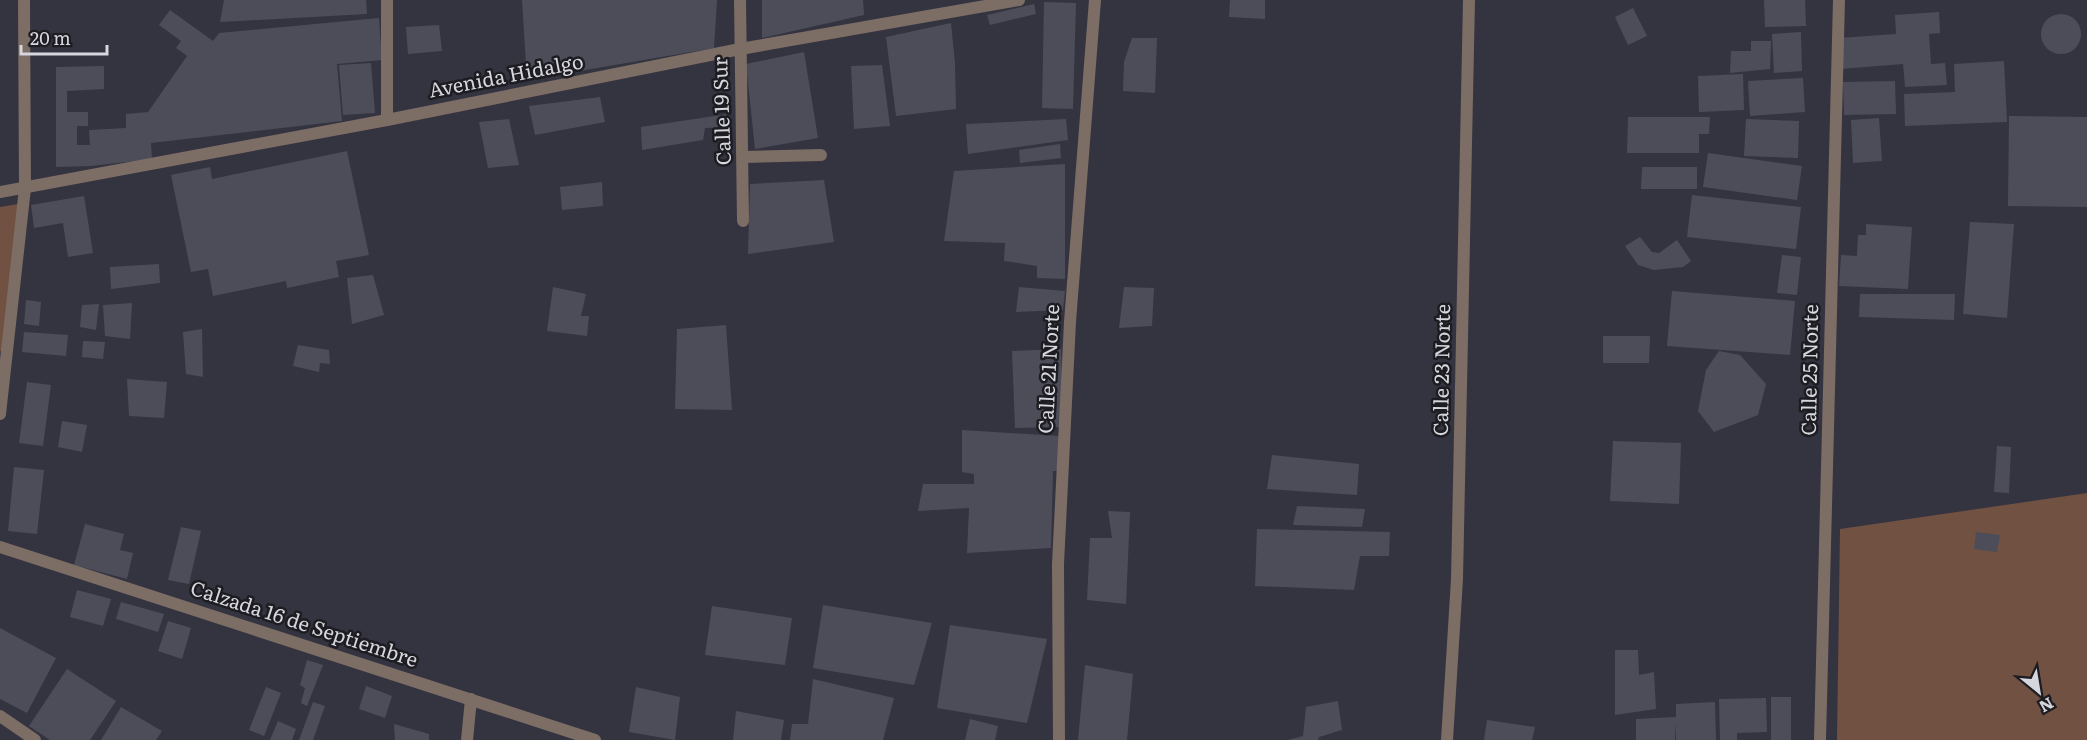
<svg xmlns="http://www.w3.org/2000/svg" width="2087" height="740" font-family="Literata,serif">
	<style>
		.green { fill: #715141 }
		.building { fill: #4d4d5a }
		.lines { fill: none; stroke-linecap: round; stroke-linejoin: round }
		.minor { stroke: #7c6d65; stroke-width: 12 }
		.tertiary { stroke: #7c6d65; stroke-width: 12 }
		.labels { text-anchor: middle; stroke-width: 5; stroke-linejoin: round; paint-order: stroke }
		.street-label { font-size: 20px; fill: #d6d6de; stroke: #1c1c21 }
	</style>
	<rect width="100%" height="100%" fill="#343340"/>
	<g class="green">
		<polygon points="18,204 3,352 0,351 0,207"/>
		<polygon points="2087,493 2087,740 1837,740 1840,529"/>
	</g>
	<g class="building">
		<polygon points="224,0 366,0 367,14 220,22"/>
		<polygon points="522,0 717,0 714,48 527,80"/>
		<polygon points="762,0 863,0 864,15 762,38"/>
		<polygon points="1230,0 1265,0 1265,19 1229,17"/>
		<polygon points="1764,0 1805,0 1806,26 1765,27"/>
		<polygon points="1044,2 1076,3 1073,109 1042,108"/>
		<polygon points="1034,4 1036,14 990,25 987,15"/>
		<polygon points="1633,8 1647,36 1628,45 1615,17"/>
		<polygon points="170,10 213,41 219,33 379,18 382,60 337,64 342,121 151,143 152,159 91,166 56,167 56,67 104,66 104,89 67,91 67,112 88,112 88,126 77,126 77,145 90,145 89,130 126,128 126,114 148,112 187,56 176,48 181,41 159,25"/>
		<polygon points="1939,12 1940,33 1929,34 1931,64 1945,63 1947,85 1905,87 1903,64 1841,69 1839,38 1896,34 1895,15"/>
		<circle cx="2061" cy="34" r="20"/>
		<polygon points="951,23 955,63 956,109 896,116 886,37"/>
		<polygon points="439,25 442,51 408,54 406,27"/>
		<polygon points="1801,32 1802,71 1774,73 1772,34"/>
		<polygon points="1132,38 1157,38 1155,93 1123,91 1124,62"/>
		<polygon points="1751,41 1771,41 1770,69 1730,73 1731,51 1751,51"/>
		<polygon points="804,52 818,138 755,149 746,64"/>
		<polygon points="2004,61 2007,122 1905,126 1904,94 1955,92 1954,64"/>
		<polygon points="371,63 375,113 343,115 339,65"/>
		<polygon points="882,65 890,126 854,129 851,66"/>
		<polygon points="1743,74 1744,110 1699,112 1698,76"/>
		<polygon points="1803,78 1805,112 1750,116 1748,81"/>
		<polygon points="1895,81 1896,114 1844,115 1843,82"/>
		<polygon points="600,97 605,122 535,135 529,106"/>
		<polygon points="728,114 730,127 705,128 703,140 642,150 641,127"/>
		<polygon points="2009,116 2087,117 2087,207 2008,206"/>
		<polygon points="1628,117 1710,117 1709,134 1699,134 1699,153 1627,153"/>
		<polygon points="1879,118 1882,161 1853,163 1851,120"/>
		<polygon points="509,119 519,165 488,168 479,122"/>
		<polygon points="1066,119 1068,140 968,154 966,124"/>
		<polygon points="1746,119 1799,121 1798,158 1744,156"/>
		<polygon points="1060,144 1061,158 1020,163 1019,150"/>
		<polygon points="347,151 369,255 336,261 339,277 287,288 286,281 213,296 208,269 191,272 171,175 210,167 212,179"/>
		<polygon points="1708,153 1802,166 1797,200 1703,187"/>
		<polygon points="1065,164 1065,279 1037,278 1037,266 1004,261 1005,243 944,241 954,171"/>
		<polygon points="1642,167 1697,167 1697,189 1641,189"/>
		<polygon points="824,180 834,242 748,254 750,184"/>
		<polygon points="602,182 603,206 562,210 560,187"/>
		<polygon points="1692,195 1801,207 1796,249 1687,237"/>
		<polygon points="84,196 93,253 68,257 63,223 34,228 31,205"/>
		<polygon points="1970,222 2014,224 2007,318 1963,314"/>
		<polygon points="1866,224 1912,227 1908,289 1839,286 1841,255 1857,256 1858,235 1866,235"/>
		<polygon points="1640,237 1652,252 1659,253 1677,240 1691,261 1683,267 1654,270 1638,265 1625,246"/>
		<polygon points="1782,255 1801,257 1797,295 1777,293"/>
		<polygon points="159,264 160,283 111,289 110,267"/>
		<polygon points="373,275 384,315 352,324 347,278"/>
		<polygon points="553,287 586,294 581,316 589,316 587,336 547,331"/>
		<polygon points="1019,287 1065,291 1063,310 1016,312"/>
		<polygon points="1124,287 1154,288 1152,326 1119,328"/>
		<polygon points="1672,291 1795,301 1790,355 1667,346"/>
		<polygon points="1860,294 1955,294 1954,320 1859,317"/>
		<polygon points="26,300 41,302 39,326 24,324"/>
		<polygon points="132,303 130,339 105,336 103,305"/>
		<polygon points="99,304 96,330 80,327 82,305"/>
		<polygon points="726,325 732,410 675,409 677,329"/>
		<polygon points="202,329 203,377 186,374 183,332"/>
		<polygon points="24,332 68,335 66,356 22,352"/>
		<polygon points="1603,336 1650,336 1649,363 1603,363"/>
		<polygon points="83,341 105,342 103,359 82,357"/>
		<polygon points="298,345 329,350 330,364 320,363 319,372 293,366"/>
		<polygon points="1061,349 1063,427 1015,428 1012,351"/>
		<polygon points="1719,351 1740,355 1766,384 1758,415 1714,432 1698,411 1706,370"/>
		<polygon points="127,379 167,382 164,418 129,416"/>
		<polygon points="27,382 51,385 43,446 19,443"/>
		<polygon points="62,421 87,425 82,452 58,447"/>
		<polygon points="962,430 1059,436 1062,471 1053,471 1051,548 967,553 969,508 918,511 923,484 974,484 974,474 962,472"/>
		<polygon points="1613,441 1681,443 1679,504 1610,501"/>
		<polygon points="1997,446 2011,447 2009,493 1994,492"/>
		<polygon points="1272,455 1359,464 1357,495 1267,489"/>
		<polygon points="14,467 44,470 37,534 8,531"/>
		<polygon points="1297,506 1365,509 1362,527 1293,525"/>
		<polygon points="1108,511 1130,512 1126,604 1087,600 1090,538 1112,538"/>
		<polygon points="85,524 124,534 120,550 133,553 127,579 74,565"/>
		<polygon points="181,527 201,531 189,584 168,580"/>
		<polygon points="1257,529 1390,532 1389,556 1360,556 1354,590 1255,586"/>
		<polygon points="1976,532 2000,535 1997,552 1974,549"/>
		<polygon points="77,590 111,599 103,626 70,617"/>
		<polygon points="121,602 164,614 158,632 116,619"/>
		<polygon points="823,605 932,623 914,685 813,668"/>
		<polygon points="712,606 792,618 785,665 705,655"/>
		<polygon points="168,621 191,628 182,659 158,651"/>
		<polygon points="950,625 1047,639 1027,723 937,708"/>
		<polygon points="0,628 56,658 27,713 0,699"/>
		<polygon points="1615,650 1638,650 1639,675 1654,672 1656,709 1615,715"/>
		<polygon points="307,660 323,665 307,706 301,703 305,688 300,685"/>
		<polygon points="1085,665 1133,674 1127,740 1078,740"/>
		<polygon points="67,669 116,701 90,740 50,740 29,726"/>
		<polygon points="813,679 894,698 883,740 790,740 792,724 808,724"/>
		<polygon points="366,686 392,696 385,718 359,709"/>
		<polygon points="266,687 281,693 264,736 249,730"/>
		<polygon points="636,687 680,697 675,740 629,732"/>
		<rect x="1771" y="697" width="20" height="43"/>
		<polygon points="1766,698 1767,732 1737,733 1737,740 1720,740 1719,699"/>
		<polygon points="1338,701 1342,730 1319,737 1318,740 1288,740 1303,736 1306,707"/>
		<polygon points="313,702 325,706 313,740 299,740"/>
		<polygon points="1715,702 1716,740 1676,740 1676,723 1675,740 1636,740 1636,719 1676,717 1676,704"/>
		<polygon points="121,707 162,731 156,740 101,740"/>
		<polygon points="736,711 784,720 781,740 733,740"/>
		<polygon points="970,719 998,726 995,740 965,740"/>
		<polygon points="1487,720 1535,727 1532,740 1484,740"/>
		<polygon points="278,721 296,729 292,740 270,740"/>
		<polygon points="394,724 429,734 429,740 395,740"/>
	</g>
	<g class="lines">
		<g class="minor">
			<polyline points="387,0 387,120"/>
			<polyline points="740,0 743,221"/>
			<polyline points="744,157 821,155"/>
			<polyline points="0,414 25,188 24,0"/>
			<polyline points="0,547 595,740"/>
			<polyline points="0,716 35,740"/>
			<polyline points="467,740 471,699"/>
			<polyline points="1059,740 1058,564 1070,322 1095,0"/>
			<polyline points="1447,740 1457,579 1469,0"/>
		</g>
		<g class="tertiary">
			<polyline points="0,192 387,120 740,49 1019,0"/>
			<polyline points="1820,740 1839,0"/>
		</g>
	</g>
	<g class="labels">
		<g class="street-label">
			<text transform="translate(506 76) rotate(-11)" y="7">Avenida Hidalgo</text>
			<text transform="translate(722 111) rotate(-92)" y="7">Calle 19 Sur</text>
			<text transform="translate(1049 369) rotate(-87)" y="7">Calle 21 Norte</text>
			<text transform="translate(1442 370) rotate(-89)" y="7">Calle 23 Norte</text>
			<text transform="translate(1810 370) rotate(-89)" y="7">Calle 25 Norte</text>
			<text transform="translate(304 624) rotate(18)" y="7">Calzada 16 de Septiembre</text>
		</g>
	</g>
	<g transform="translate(2039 692) rotate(150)" stroke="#1c1c21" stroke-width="4.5" paint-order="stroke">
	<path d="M0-4.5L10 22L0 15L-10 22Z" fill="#d6d6de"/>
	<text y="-9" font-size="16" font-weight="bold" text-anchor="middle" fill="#d6d6de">N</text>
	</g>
	<path d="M21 45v9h86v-9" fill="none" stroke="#d6d6de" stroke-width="3"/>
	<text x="30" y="45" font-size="18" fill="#d6d6de" stroke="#1c1c21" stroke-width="4.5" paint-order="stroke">20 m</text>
</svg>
